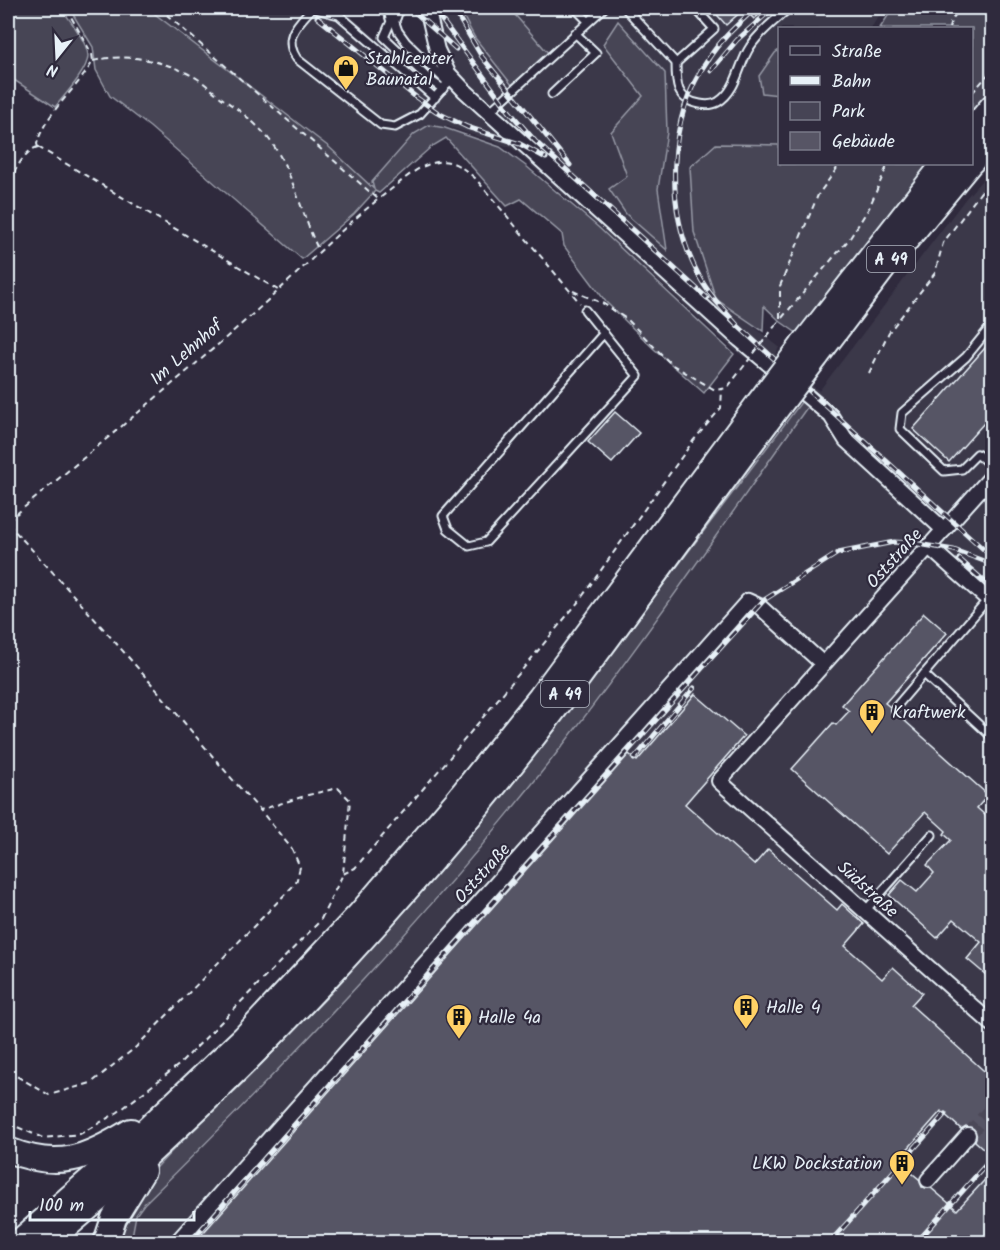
<svg xmlns="http://www.w3.org/2000/svg" width="1000" height="1250" font-family="Kalam,sans-serif">
	<style>
		.built { fill: #3b3749 }
		.green { fill: #464455; stroke: #979aa6; stroke-width: 1.5 }
		.building { fill: #575565; stroke: #e8f1f8; stroke-width: 1.5 }
		.lines { fill: none; stroke-linecap: round; stroke-linejoin: round }
		.minor-tunnel { stroke: #4b4859; stroke-width: 14; stroke-dasharray: 14 7; stroke-linecap: butt }
		.service-casing { stroke: #e8f1f8; stroke-width: 11 }
		.minor-casing { stroke: #e8f1f8; stroke-width: 18 }
		.motorway-casing { stroke: #e8f1f8; stroke-width: 28 }
		.path { stroke: #e8f1f8; stroke-width: 2; stroke-dasharray: 6 4.5; stroke-linecap: butt }
		.service { stroke: #2f2a3d; stroke-width: 7 }
		.minor { stroke: #2f2a3d; stroke-width: 14 }
		.motorway { stroke: #2f2a3d; stroke-width: 24 }
		.rail-casing { stroke: #e8f1f8; stroke-width: 5 }
		.rail { stroke: #2f2a3d; stroke-width: 3; stroke-dasharray: 9; stroke-linecap: butt }
		.motorway-bridge-casing { stroke: #e8f1f8; stroke-width: 28; stroke-linecap: butt }
		.path-bridge { stroke: #e8f1f8; stroke-width: 2; stroke-dasharray: 6 4.5; stroke-linecap: butt }
		.motorway-bridge { stroke: #2f2a3d; stroke-width: 24 }
		.labels { text-anchor: middle; stroke-width: 4.5; stroke-linejoin: round; paint-order: stroke }
		.shield { fill: #2f2a3d; stroke: #b0b5c0; stroke-width: 1.5 }
		.shield-label { font-size: 16px; font-weight: bold; fill: #e8f1f8 }
		.poi-label { font-size: 18px; fill: #e8f1f8; stroke: #2f2a3d; text-anchor: start }
		.street-label { font-size: 18px; fill: #e8f1f8; stroke: #2f2a3d }
	</style>
	<rect width="100%" height="100%" fill="#2f2a3d"/>
	<filter id="ink" filterUnits="userSpaceOnUse"><feTurbulence type="fractalNoise" baseFrequency=".0167" numOctaves="2"/><feDisplacementMap in="SourceGraphic" scale="12" xChannelSelector="R" yChannelSelector="G"/><feConvolveMatrix kernelMatrix="1 2 1 2 8 2 1 2 1" color-interpolation-filters="sRGB"/></filter>
	<g filter="url(#ink)">
		<polygon class="built" points="147,8 341,8 429,84 440,71 421,8 884,8 871,28 780,28 780,164 720,293 739,315 779,347 776,355 819,391 966,198 992,169 992,1242 131,1242 137,1215 144,1204 259,1091 342,1002 429,907 566,742 808,406 765,371 734,350 512,148 446,126 445,128 429,125 414,134 372,181 376,190 329,147"/>
		<g class="green">
			<path d="M8,8h53c8,11 27,35 27,48 0,14 -24,40 -33,51l-47,-31z"/>
			<polygon points="69,8 147,8 329,147 374,189 372,182 414,134 429,125 445,128 500,147 526,166 598,227 734,354 704,393 654,349 606,302 564,246 562,234 521,199 507,206 446,138 431,147 379,193 375,191 354,214 302,259 150,127 110,96 96,70 93,47"/>
			<polygon points="459,8 509,8 549,54 512,85 475,38"/>
			<polygon points="893,8 992,8 992,91 972,114 972,28 880,28"/>
			<polygon points="618,21 665,73 667,132 658,189 667,250 626,214 609,189 627,176 611,132 643,96 603,44"/>
			<polygon points="779,50 779,95 762,93 759,76 775,53"/>
			<polygon points="716,144 779,145 780,164 928,164 868,248 801,336 781,322 764,306 763,331 716,299 694,232 690,167"/>
			<path d="M802,401l6,5c-80,112 -158,226 -242,335 -128,166 -273,317 -422,463l-8,11 -5,27h-20l33,-61 27,-29 73,-70 88,-90 128,-145 139,-177z"/>
		</g>
		<g class="building">
			<polygon points="711,8 767,8 754,19 744,9 726,25"/>
			<polygon points="993,339 993,413 949,462 913,429"/>
			<polygon points="615,412 639,433 612,463 588,442"/>
			<polygon points="924,613 947,633 885,703 890,707 891,712 896,713 988,795 977,808 993,822 993,981 967,959 981,942 954,919 937,938 889,895 902,880 917,892 934,873 927,865 951,840 944,834 946,831 925,812 887,854 792,769 833,723 836,725 849,711 842,705"/>
			<polygon points="695,694 744,736 685,804 754,865 768,849 837,910 842,904 864,924 845,946 882,979 893,967 922,993 911,1005 993,1079 993,1157 975,1141 977,1133 974,1128 966,1126 961,1129 941,1111 897,1161 919,1179 922,1187 931,1188 957,1210 993,1171 993,1242 195,1242 629,754 637,761"/>
		</g>
		<g class="lines">
			<polyline class="minor-tunnel" points="968,1135 992,1108"/>
			<g class="service-casing">
				<g id="service">
					<polyline points="381,8 393,17 398,31 406,42 448,83"/>
					<polyline points="575,8 588,21"/>
					<path d="M625,8l51,55c0,21 0,37 24,41 6,1 13,1 18,-2 19,-11 21,-39 32,-55 10,-16 26,-27 39,-39"/>
					<polyline points="393,17 384,37 431,81 443,89"/>
					<polyline points="676,63 714,29 695,8"/>
					<polyline points="552,94 596,53 575,33"/>
					<path d="M435,98l-96,-83 -27,-7c-14,16 -30,29 -15,51l84,66 14,2 25,-13 32,-36"/>
					<polyline points="488,113 604,8"/>
					<polyline points="585,310 638,376 486,542 469,546 448,529 443,516 604,333"/>
					<polyline points="992,325 966,357 902,413 900,429 944,471 962,469 977,454 992,466"/>
					<polyline points="924,674 992,737"/>
					<polyline points="895,708 988,599"/>
					<polyline points="865,911 932,835"/>
				</g>
			</g>
			<g class="minor-casing">
				<g id="minor">
					<polyline points="427,8 437,50 448,73 464,90 740,340 831,416 846,440 944,530"/>
					<polyline points="393,17 396,8"/>
					<polyline points="992,476 719,781 992,1024"/>
					<polyline points="928,546 992,603"/>
					<polyline points="928,1180 968,1135"/>
					<polyline points="177,1242 748,601 759,606 823,664"/>
				</g>
			</g>
			<g class="motorway-casing">
				<g id="motorway">
					<polyline points="972,131 992,107"/>
					<polyline points="972,161 992,136"/>
					<polyline points="802,346 944,164"/>
					<polyline points="816,357 888,262 969,164"/>
					<path d="M8,1150c50,20 78,9 123,-19"/>
					<polyline points="19,1242 136,1140 244,1038 359,915 456,802 540,698 758,404"/>
					<path d="M48,1242c154,-129 295,-274 424,-429 106,-128 200,-265 300,-398"/>
					<polyline points="106,1242 114,1218 143,1171"/>
				</g>
			</g>
			<g class="path">
				<polyline points="159,8 378,199"/>
				<polyline points="949,28 951,21 960,8"/>
				<path d="M93,61c35,-9 74,0 105,18 9,6 17,14 25,20 16,11 32,23 45,39 25,32 33,75 50,111"/>
				<polyline points="972,93 992,70"/>
				<polyline points="38,147 278,290"/>
				<path d="M38,147l-1,-3c8,-32 40,-54 56,-83l-1,-7 -26,-46"/>
				<path d="M8,182c8,-11 16,-32 30,-35"/>
				<polyline points="573,291 604,304 628,320 671,364 715,390 727,388 741,370"/>
				<polyline points="780,318 780,286 818,195 840,164"/>
				<polyline points="775,326 850,238 869,208 888,164"/>
				<polyline points="869,373 889,332 935,273 943,243 992,177"/>
				<path d="M8,521c90,-76 183,-150 270,-230 37,-34 71,-70 111,-100 12,-9 24,-21 38,-26 22,-9 32,0 48,13l105,125"/>
				<path d="M8,524c48,51 95,104 141,157 37,43 73,88 111,129l48,-15 30,-7 12,12 -7,74 -23,47 -140,143 -62,48 -38,22 -37,4 -35,-15"/>
				<polyline points="343,874 355,868 446,762 579,601 693,441 721,408 722,389"/>
				<polyline points="8,1071 49,1095 91,1083 136,1047 296,883 300,867 292,849 260,810"/>
			</g>
			<use href="#service" class="service"/>
			<use href="#minor" class="minor"/>
			<use href="#motorway" class="motorway"/>
			<g class="rail-casing">
				<g id="rail">
					<polyline points="410,8 456,49"/>
					<polyline points="433,8 509,111 535,141 707,298"/>
					<polyline points="453,8 482,57 570,165"/>
					<path d="M749,14c-15,14 -29,27 -40,44 -43,61 -45,152 -10,218 10,19 25,34 39,50l254,231"/>
					<polyline points="317,17 417,98 440,114 467,127 520,144 546,158"/>
					<polyline points="711,71 737,40 773,8"/>
					<polyline points="991,526 992,528"/>
					<polyline points="959,559 992,588"/>
					<polyline points="634,759 694,688"/>
					<polyline points="190,1242 704,666 764,600 838,553 894,542 912,543 954,550 992,564"/>
					<polyline points="830,1242 945,1114"/>
					<polyline points="917,1242 992,1158"/>
				</g>
			</g>
			<use href="#rail" class="rail"/>
			<g class="motorway-bridge-casing">
				<g id="motorway-bridge">
					<polyline points="758,404 802,346"/>
					<polyline points="772,415 816,357"/>
				</g>
			</g>
			<polyline class="path-bridge" points="741,370 775,326"/>
			<use href="#motorway-bridge" class="motorway-bridge"/>
		</g>
	</g>
	<defs>
		<g id="shop-pin" transform="scale(1.35)"><path d="M0 17L-7.5 6A9.5 9.5 0 1 1 7.5 6Z" fill="#ffd166" stroke="#2f2a3d"/><path d="M-5-2.5h2.3a2.7 3.5 0 0 1 5.4 0H5L5.5 6h-11ZM-1.5-2.5h3a1.5 2.3 0 0 0-3 0Z" fill="#111"/></g>
		<g id="building-pin" transform="scale(1.35)"><path d="M0 17L-7.5 6A9.5 9.5 0 1 1 7.5 6Z" fill="#ffd166" stroke="#2f2a3d"/><path d="M-4-6H4V6H1V3H-1V6H-4ZM-2.5-4.3h1.7v1.8h-1.7ZM.8-4.3h1.7v1.8H.8ZM-2.5-1h1.7V.8h-1.7ZM.8-1h1.7V.8H.8Z" fill="#111"/></g>
	</defs>
	<g fill-rule="evenodd">
		<use href="#shop-pin" x="346" y="68"/>
		<use href="#building-pin" x="872" y="712"/>
		<use href="#building-pin" x="746" y="1007"/>
		<use href="#building-pin" x="459" y="1017"/>
		<use href="#building-pin" x="902" y="1163"/>
	</g>
	<g class="labels">
		<g class="shield">
			<rect x="867" y="246" width="48" height="26" rx="4.5"/>
			<rect x="541" y="681" width="48" height="26" rx="4.5"/>
		</g>
		<g class="shield-label">
			<text x="891" y="265">A 49</text>
			<text x="565" y="700">A 49</text>
		</g>
		<g class="poi-label">
			<text x="366" y="64">Stahlcenter<tspan x="366" dy="21">Baunatal</tspan></text>
			<text x="892" y="718">Kraftwerk</text>
			<text x="766" y="1013">Halle 4</text>
			<text x="478" y="1023">Halle 4a</text>
			<text x="882" y="1169" text-anchor="end">LKW Dockstation</text>
		</g>
		<g class="street-label">
			<text transform="translate(186 352) rotate(-41)" y="6">Im Lehnhof</text>
			<text transform="translate(894 558) rotate(-48)" y="6">Oststraße</text>
			<text transform="translate(482 873) rotate(-48)" y="6">Oststraße</text>
			<text transform="translate(868 889) rotate(42)" y="6">Südstraße</text>
		</g>
	</g>
	<rect width="1000" height="1250" fill="none" stroke="#2f2a3d" stroke-width="30"/>
	<rect x="15" y="15" width="970" height="1220" fill="none" stroke="#e8f1f8" stroke-width="2" filter="url(#ink)"/>
	<rect x="778" y="27" width="195" height="138" fill="#2f2a3d" stroke="#797a88" stroke-width="1.5"/>
	<rect x="790" y="46" width="30" height="9" fill="#2f2a3d" stroke="#797a88" stroke-width="1.5"/>
	<text x="832" y="57" font-size="18" fill="#e8f1f8">Straße</text>
	<rect x="790" y="76" width="30" height="9" fill="#e8f1f8" stroke="#797a88" stroke-width="1.5"/>
	<text x="832" y="87" font-size="18" fill="#e8f1f8">Bahn</text>
	<rect x="790" y="102" width="30" height="18" fill="#464455" stroke="#797a88" stroke-width="1.5"/>
	<text x="832" y="117" font-size="18" fill="#e8f1f8">Park</text>
	<rect x="790" y="132" width="30" height="18" fill="#575565" stroke="#797a88" stroke-width="1.5"/>
	<text x="832" y="147" font-size="18" fill="#e8f1f8">Gebäude</text>
	<g transform="translate(57 57) rotate(198)" stroke="#2f2a3d" stroke-width="4.5" paint-order="stroke">
	<path d="M0-4.5L10 22L0 15L-10 22Z" fill="#e8f1f8"/>
	<text y="-9" font-size="16" font-weight="bold" text-anchor="middle" fill="#e8f1f8">N</text>
	</g>
	<path d="M30 1211v9h164v-9" fill="none" stroke="#e8f1f8" stroke-width="3"/>
	<text x="39" y="1211" font-size="18" fill="#e8f1f8" stroke="#2f2a3d" stroke-width="4.5" paint-order="stroke">100 m</text>
</svg>
